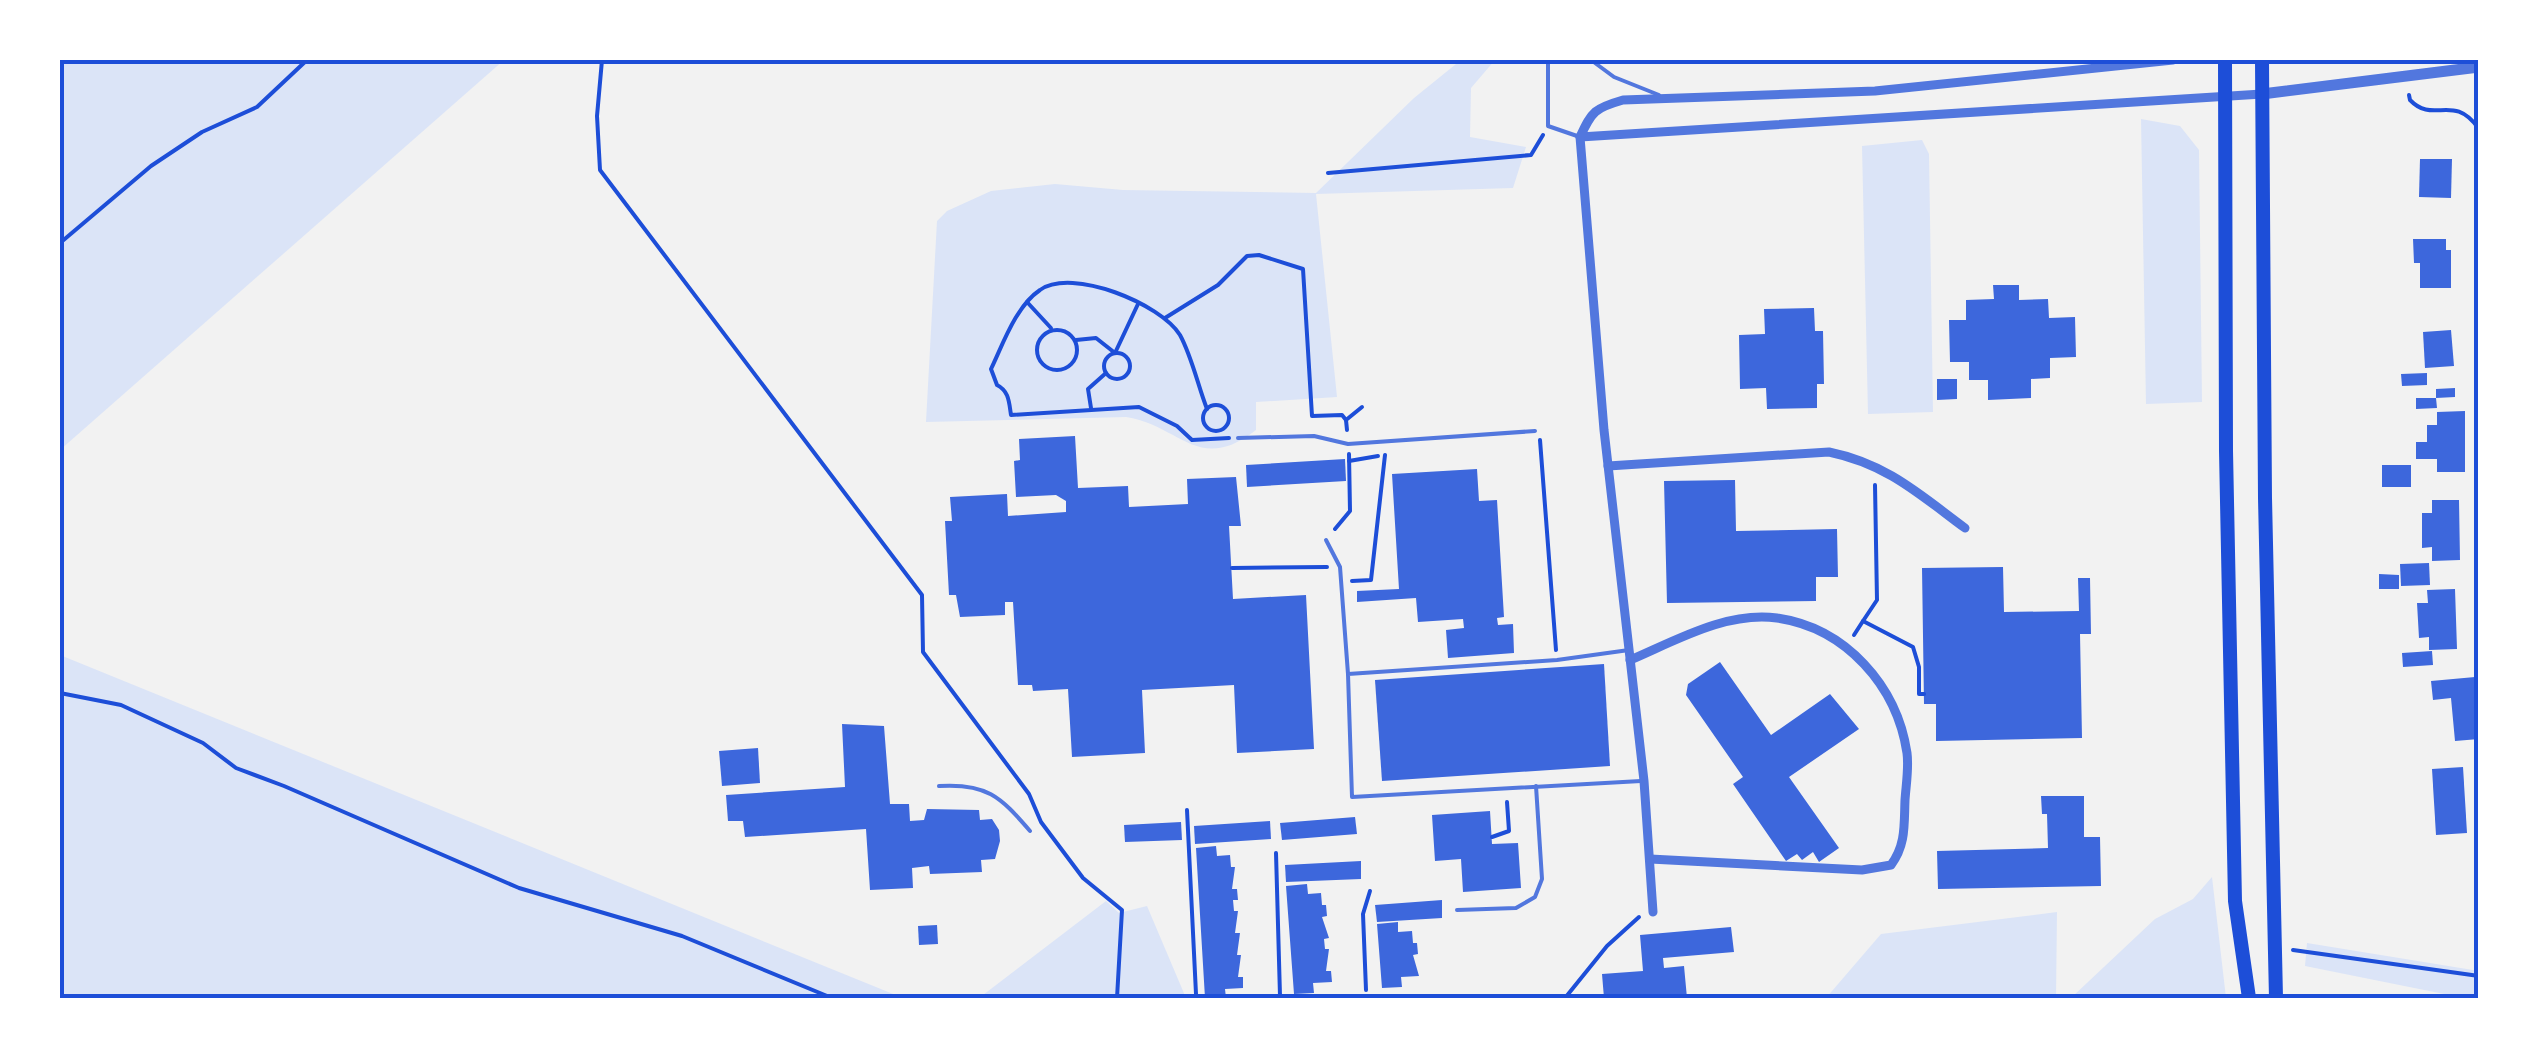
<svg xmlns="http://www.w3.org/2000/svg" width="2539" height="1058" font-family="Poppins,sans-serif">
	<style>
		.green { fill: #dbe4f7 }
		.building { fill: #3d67dc }
		.lines { fill: none; stroke-linecap: round; stroke-linejoin: round }
		.path { stroke: #1d4ed8; stroke-width: 4 }
		.service { stroke: #5277de; stroke-width: 4 }
		.minor { stroke: #5277de; stroke-width: 9 }
		.tertiary { stroke: #5277de; stroke-width: 11 }
		.primary { stroke: #1d4ed8; stroke-width: 14 }
		.neatline { fill: none; stroke: #1d4ed8; stroke-width: 4 }
	</style>
	<rect width="100%" height="100%" fill="#f2f2f2"/>
	<g class="green">
		<polygon points="60,60 504,60 60,450"/>
		<path d="M1461,60h34l-24,28 -1,49 56,10 -13,41 -197,6 21,203 -81,5v28c-58,45 -76,-5 -130,-13l-200,5 11,-201 10,-10 44,-20 64,-7 68,6 193,3 98,-95z"/>
		<polygon points="2141,119 2180,126 2199,150 2202,402 2146,404"/>
		<polygon points="1922,140 1929,154 1933,412 1868,414 1862,146"/>
		<polygon points="60,655 903,998 60,998"/>
		<polygon points="2212,877 2226,998 2071,998 2155,919 2193,899"/>
		<polygon points="1106,901 1119,913 1147,906 1186,998 979,998"/>
		<polygon points="2057,912 2056,998 1826,998 1881,934"/>
		<polygon points="2307,943 2479,971 2479,998 2464,998 2305,966"/>
	</g>
	<g class="building">
		<polygon points="2420,159 2452,159 2451,198 2419,197"/>
		<polygon points="2413,239 2446,239 2446,250 2451,250 2451,288 2420,288 2420,263 2414,263"/>
		<polygon points="1993,285 2019,285 2019,300 2048,299 2049,318 2075,317 2076,357 2050,358 2050,378 2031,379 2031,398 1988,400 1988,380 1969,380 1969,362 1950,362 1949,320 1966,320 1966,300 1994,299"/>
		<polygon points="1814,308 1815,331 1823,331 1824,384 1817,384 1817,408 1767,409 1766,388 1740,389 1739,335 1765,334 1764,309"/>
		<polygon points="2451,330 2454,366 2425,368 2423,332"/>
		<polygon points="2427,373 2427,385 2402,386 2401,374"/>
		<polygon points="1937,379 1957,379 1957,399 1937,400"/>
		<polygon points="2455,388 2455,397 2436,398 2437,408 2416,409 2416,398 2436,398 2436,389"/>
		<polygon points="2465,411 2465,472 2437,472 2437,459 2416,459 2416,442 2427,442 2427,425 2437,425 2437,412"/>
		<polygon points="1075,436 1078,488 1128,486 1129,507 1188,504 1187,479 1236,477 1241,526 1229,526 1233,599 1306,595 1314,749 1237,753 1234,685 1142,690 1145,753 1072,757 1068,689 1033,691 1032,685 1018,685 1013,602 1005,602 1005,615 960,617 956,595 949,595 945,521 952,521 950,497 1007,494 1008,516 1066,512 1066,501 1056,495 1016,497 1014,461 1020,460 1019,439"/>
		<polygon points="1345,459 1346,481 1247,487 1246,465"/>
		<rect x="2382" y="465" width="29" height="22"/>
		<polygon points="1477,469 1479,501 1497,500 1504,617 1497,618 1498,625 1513,624 1514,653 1448,658 1446,630 1464,628 1463,619 1418,622 1416,598 1357,602 1357,591 1399,589 1392,474"/>
		<polygon points="1735,480 1736,531 1837,529 1838,577 1816,577 1816,601 1667,603 1664,481"/>
		<polygon points="2432,500 2459,500 2460,560 2432,561 2432,547 2422,548 2422,513 2432,513"/>
		<polygon points="2429,563 2430,585 2401,586 2400,564"/>
		<polygon points="2003,567 2004,612 2079,611 2078,578 2090,578 2091,634 2080,634 2082,738 1936,741 1936,704 1924,704 1922,568"/>
		<polygon points="2379,574 2399,575 2399,589 2379,589"/>
		<polygon points="2455,589 2457,649 2429,650 2429,637 2419,638 2417,603 2428,603 2427,590"/>
		<polygon points="2432,651 2433,665 2403,667 2402,653"/>
		<polygon points="1720,662 1771,735 1830,694 1859,729 1789,777 1839,848 1819,862 1813,852 1802,860 1797,854 1786,861 1733,784 1743,777 1686,695 1688,684"/>
		<polygon points="1604,664 1610,766 1382,781 1375,680"/>
		<polygon points="2475,677 2479,739 2455,741 2451,698 2433,700 2431,681"/>
		<polygon points="842,724 884,726 890,804 909,804 910,821 924,820 927,809 979,810 980,820 992,819 999,830 1000,841 995,859 981,860 982,872 930,874 929,866 912,868 913,888 870,890 866,829 745,837 743,821 728,821 726,795 845,787"/>
		<polygon points="758,748 760,783 722,786 719,751"/>
		<polygon points="2463,767 2467,833 2436,835 2432,769"/>
		<polygon points="2041,796 2084,796 2084,837 2100,837 2101,886 1938,889 1937,851 2048,848 2047,814 2042,814"/>
		<polygon points="1490,811 1492,844 1518,843 1521,888 1463,892 1461,859 1435,861 1432,815"/>
		<polygon points="1355,817 1357,834 1282,840 1280,823"/>
		<polygon points="1270,821 1271,839 1195,844 1194,826"/>
		<polygon points="1181,822 1182,840 1125,842 1124,825"/>
		<polygon points="1216,846 1217,856 1230,855 1231,867 1235,867 1232,889 1237,889 1238,900 1233,900 1234,911 1238,911 1235,933 1240,933 1237,955 1241,955 1238,977 1243,977 1243,988 1225,989 1226,998 1205,998 1196,848"/>
		<polygon points="1361,861 1361,879 1286,882 1285,865"/>
		<polygon points="1307,884 1308,894 1321,893 1322,905 1326,905 1327,916 1322,917 1329,938 1324,939 1325,949 1329,949 1326,971 1331,971 1332,982 1313,983 1314,993 1294,994 1286,886"/>
		<polygon points="1442,900 1442,918 1377,922 1375,905"/>
		<polygon points="1398,922 1398,932 1412,931 1413,943 1417,943 1418,954 1413,955 1419,976 1401,977 1402,987 1382,988 1377,924"/>
		<polygon points="937,925 938,944 919,945 918,926"/>
		<polygon points="1731,927 1734,952 1663,958 1664,968 1684,966 1687,998 1604,998 1602,974 1643,971 1640,935"/>
	</g>
	<g class="lines">
		<g class="path">
			<polyline points="602,60 597,116 600,170 922,595 923,652 1029,794 1041,822 1083,878 1122,910 1117,998"/>
			<polyline points="60,64 67,60"/>
			<path d="M2409,95l1,5c24,25 43,-8 69,29"/>
			<polyline points="1328,173 1531,155 1543,135"/>
			<polyline points="60,243 151,166 202,132 257,107 307,60"/>
			<polyline points="1027,302 1051,328"/>
			<polyline points="1165,318 1218,285 1247,256 1259,255 1303,269 1312,416 1342,415 1346,420"/>
			<circle cx="1057" cy="350" r="20"/>
			<polyline points="1076,340 1096,338 1115,353 1138,304"/>
			<circle cx="1117" cy="366" r="13"/>
			<circle cx="1216" cy="418" r="13"/>
			<polyline points="1091,408 1088,389 1106,373"/>
			<path d="M1207,409c-9,-23 -15,-52 -27,-74 -19,-31 -108,-68 -140,-45 -24,16 -37,54 -49,79l6,16c12,6 12,17 14,30l128,-8 38,19 15,14 37,-2"/>
			<polyline points="1347,430 1346,420 1362,407"/>
			<polyline points="1540,440 1556,650"/>
			<polyline points="1349,461 1378,456"/>
			<polyline points="1335,529 1350,511 1349,454"/>
			<polyline points="1232,568 1327,567"/>
			<polyline points="1352,581 1371,580 1385,455"/>
			<polyline points="1863,621 1877,600 1875,485"/>
			<polyline points="1854,635 1863,621 1913,647 1919,667 1919,694 1924,694"/>
			<polyline points="60,693 121,705 203,743 236,768 284,786 519,888 682,936 832,998"/>
			<polyline points="1187,810 1196,994"/>
			<polyline points="1492,837 1509,831 1507,802"/>
			<polyline points="1276,853 1280,996"/>
			<polyline points="2293,950 2479,976"/>
			<polyline points="1366,990 1363,914 1370,891"/>
			<polyline points="1565,998 1607,946 1639,917"/>
		</g>
		<g class="service">
			<polyline points="1548,60 1548,126 1580,137"/>
			<polyline points="1591,60 1614,77 1659,95"/>
			<polyline points="1238,438 1314,436 1348,444 1535,431"/>
			<polyline points="1326,540 1340,567 1348,674"/>
			<polyline points="1629,650 1557,660 1348,674 1352,797 1641,781"/>
			<path d="M939,786c47,-3 61,10 91,45"/>
			<polyline points="1457,910 1516,908 1535,897 1542,879 1536,786"/>
		</g>
		<g class="minor">
			<polyline points="1580,137 2262,94"/>
			<polyline points="2479,209 2479,323"/>
			<path d="M1608,466l221,-14c58,12 90,42 136,76"/>
			<path d="M1630,660c45,-19 96,-49 147,-42 69,10 120,68 130,135 2,15 -1,32 -2,47 -1,25 1,45 -14,65l-29,5 -212,-11"/>
			<path d="M1653,912l-9,-131 -40,-351 -24,-293c12,-26 15,-29 43,-37l252,-9 298,-31"/>
		</g>
		<polyline class="tertiary" points="2262,94 2479,67"/>
		<g class="primary">
			<polyline points="2225,60 2226,451 2235,901 2249,998"/>
			<polyline points="2262,60 2265,498 2276,998"/>
		</g>
	</g>
	<rect width="2539" height="1058" fill="none" stroke="#ffffff" stroke-width="125"/>
	<rect x="62" y="62" width="2414" height="934" class="neatline"/>
</svg>
